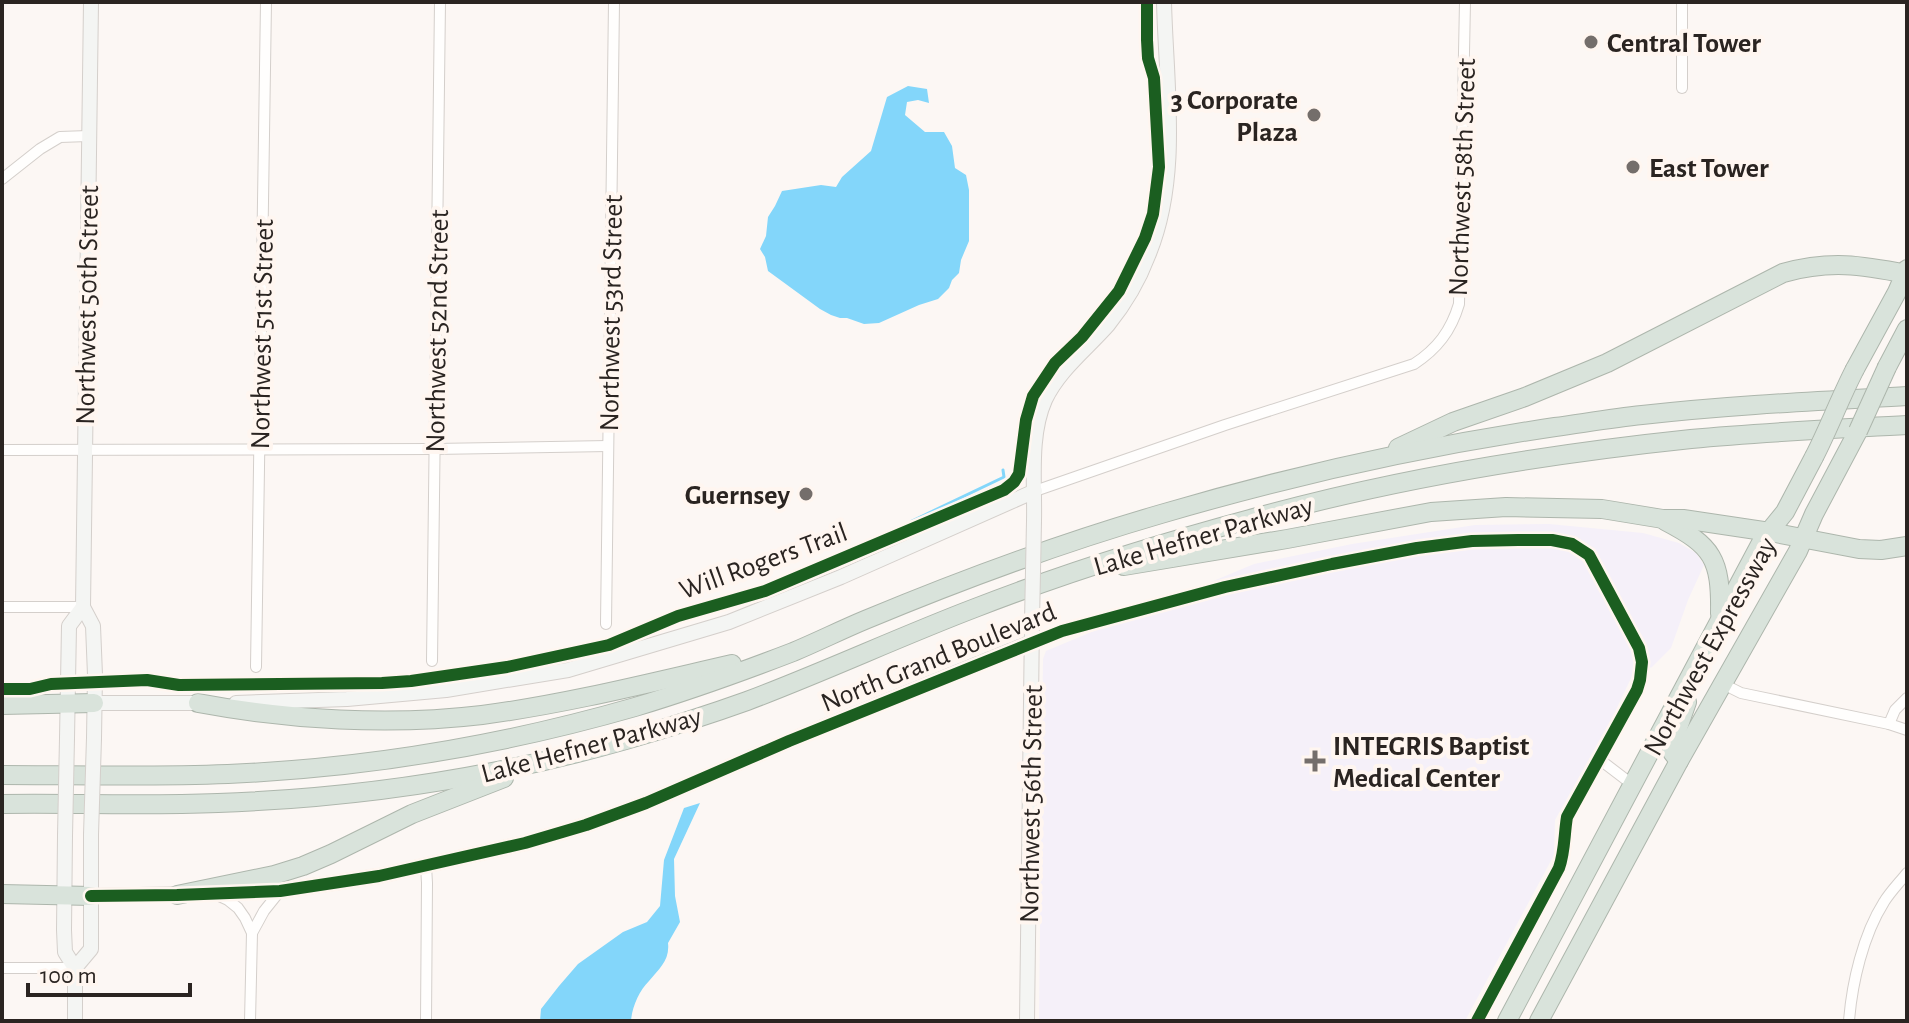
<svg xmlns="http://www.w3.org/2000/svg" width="1909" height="1023" font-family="'Alegreya Sans',sans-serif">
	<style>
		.medical { fill: #f5f0f9 }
		.water { fill: #83d6fa }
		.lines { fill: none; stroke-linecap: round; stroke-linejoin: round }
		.stream { stroke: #83d6fa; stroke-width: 3 }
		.street-casing { stroke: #d4cfcb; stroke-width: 12 }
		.secondary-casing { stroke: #d4cfcb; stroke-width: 16 }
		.highway-casing { stroke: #adb6ac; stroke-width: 20 }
		.street { stroke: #fffefd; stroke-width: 10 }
		.secondary { stroke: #f4f5f3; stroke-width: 14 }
		.highway { stroke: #d9e3db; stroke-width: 18 }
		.secondary-bridge-casing { stroke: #d4cfcb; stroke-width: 16; stroke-linecap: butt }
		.highway-bridge-casing { stroke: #adb6ac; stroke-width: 20; stroke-linecap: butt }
		.secondary-bridge { stroke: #f4f5f3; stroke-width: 14 }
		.highway-bridge { stroke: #d9e3db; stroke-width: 18 }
		.cycleway-casing { stroke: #fff6f0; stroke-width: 17 }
		.cycleway { stroke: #1b5e20; stroke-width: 12 }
		.poi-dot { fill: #746e6b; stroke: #fff6f0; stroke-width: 3 }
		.labels { text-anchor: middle; stroke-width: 8; stroke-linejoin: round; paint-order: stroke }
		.poi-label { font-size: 28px; font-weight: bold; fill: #2a2421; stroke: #fff6f0; text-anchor: start }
		.street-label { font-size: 28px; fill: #2a2421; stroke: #fff6f0 }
	</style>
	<rect width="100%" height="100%" fill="#fcf7f4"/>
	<polygon class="medical" points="1549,524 1643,533 1679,543 1696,553 1704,565 1688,600 1671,648 1652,667 1632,676 1613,716 1555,820 1554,855 1465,1021 1039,1021 1043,659 1046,651 1254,564 1352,544 1475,525"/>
	<g class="water">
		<polygon points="908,86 927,89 929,103 918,100 907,102 905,115 925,132 944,132 952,146 955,168 966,175 969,190 969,241 961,260 959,273 952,280 949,288 938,299 919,305 879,323 864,324 847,318 840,318 831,315 820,309 768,271 765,257 760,249 766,236 768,217 775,206 782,191 821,185 836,187 842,177 871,151 887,97"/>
		<path d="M700,803l-26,56 1,37 5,26 -12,21c2,17 -9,26 -19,38 -10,10 -17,26 -18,40h-91l1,-12 18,-23 19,-22 45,-32 24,-10 13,-16 4,-46 20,-52z"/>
	</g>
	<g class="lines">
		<polyline class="stream" points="912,521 1004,477 1003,470"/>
		<g class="street-casing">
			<g id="street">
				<polyline points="1682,2 1682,88"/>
				<polyline points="2,179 40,149 60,137 88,136"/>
				<polyline points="2,450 434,449 608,446"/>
				<path d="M1035,491l190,-66 189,-61c23,-15 37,-33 45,-60l6,-302"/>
				<polyline points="2,607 83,607"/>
				<polyline points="606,624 614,2"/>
				<path d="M1032,642l30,-11 163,-44 107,-23 85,-16 55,-7 46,-1h34l20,4 17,11 50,93 3,14 -2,18 -3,10 -70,127c-3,18 -2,34 -8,51l-82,153"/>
				<polyline points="432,661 440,2"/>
				<polyline points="256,667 266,2"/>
				<polyline points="1723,684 1741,693 1889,724 1907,730"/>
				<polyline points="1889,724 1895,710 1907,698"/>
				<polyline points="1599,759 1633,785"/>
				<polyline points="217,895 228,900 238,908 245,918 252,933 250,1021"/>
				<polyline points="252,933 264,911 280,891"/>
				<polyline points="2,968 75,968"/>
				<polyline points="426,1021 427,883 426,866"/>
				<path d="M1849,1021c3,-38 14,-86 35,-119 6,-10 15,-19 23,-29"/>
			</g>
		</g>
		<g class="secondary-casing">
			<g id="secondary">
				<polyline points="91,2 83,607 93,626 95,675 94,738"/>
				<path d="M1034,521c1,-39 -5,-85 11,-121 14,-30 42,-51 63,-75 16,-20 31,-45 40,-69 33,-78 18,-171 16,-254"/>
				<polyline points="94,703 207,703"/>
				<polyline points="236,703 347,699 446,690 568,670 729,622 841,577 1035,491"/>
				<polyline points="67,738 69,626 83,607"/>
				<polyline points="65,836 64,930 65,952 75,968 75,1021"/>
				<polyline points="216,893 280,891 379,876 525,843 586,825 646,803 789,741 1032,642"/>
				<polyline points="91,896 187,894"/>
				<polyline points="75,968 91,949 91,835"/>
				<polyline points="1027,1021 1032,622"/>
			</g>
		</g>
		<g class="highway-casing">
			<g id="highway">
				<polyline points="1887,367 1907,329"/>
				<polyline points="1855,369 1897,292 1907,269"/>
				<path d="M1398,448l55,-26 72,-25 82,-34 176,-90c47,-13 78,-8 124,1"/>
				<path d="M1665,521c48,25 56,38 55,93"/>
				<polyline points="1124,566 1287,539 1431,512 1506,507 1602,509 1663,519 1683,519 1770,532 1859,549 1881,550 1907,546"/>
				<path d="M198,703c91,17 192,23 284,12 84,-11 167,-32 250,-51"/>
				<polyline points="2,705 94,703"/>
				<polyline points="1679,761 1672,752 1672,745 1687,702"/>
				<path d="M2,775c75,0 151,2 226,-1 138,-6 275,-29 407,-67 53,-16 106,-35 158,-55 24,-10 48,-22 72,-32 96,-40 196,-77 296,-106 129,-38 260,-67 394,-87 29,-4 58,-9 87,-12 88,-10 177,-14 265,-19"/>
				<path d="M2,804c72,-1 144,2 216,-1 138,-5 275,-25 408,-63 41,-12 82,-25 121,-39 77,-29 152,-64 228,-93 95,-37 192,-67 290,-93 139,-38 283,-61 426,-76 72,-7 144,-10 216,-14"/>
				<polyline points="2,894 91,896"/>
				<polyline points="177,895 274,875 303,866 331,854 412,814 504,778"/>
				<polyline points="1507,1021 1763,539 1785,512 1814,457"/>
				<polyline points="1539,1021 1679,761 1798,551 1814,514 1858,431"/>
			</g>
		</g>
		<use href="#street" class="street"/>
		<use href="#secondary" class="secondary"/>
		<use href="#highway" class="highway"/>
		<g class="secondary-bridge-casing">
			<g id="secondary-bridge">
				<polyline points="1032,622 1034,521"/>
				<polyline points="91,835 94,738"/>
				<polyline points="65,836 67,738"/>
			</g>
		</g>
		<g class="highway-bridge-casing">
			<g id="highway-bridge">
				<polyline points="1858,431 1887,367"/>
				<path d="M1814,457c15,-29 26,-59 41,-88"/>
			</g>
		</g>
		<use href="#secondary-bridge" class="secondary-bridge"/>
		<use href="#highway-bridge" class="highway-bridge"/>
		<g class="cycleway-casing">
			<g id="cycleway">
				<polyline points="2,689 30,689 51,684 147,680 179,685 382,683 411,681 507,667 609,645 678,616 765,591 1004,490 1014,482 1019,474 1026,420 1033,396 1055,363 1082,337 1119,291 1145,238 1153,214 1159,167 1154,78 1148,58 1147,40 1147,2"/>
				<path d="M91,896l86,-1 103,-4 99,-15 146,-33 61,-18 60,-22 143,-62 273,-110 163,-44 107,-23 85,-16 55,-7 46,-1h34l20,4 17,11 50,93 3,14 -2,18 -3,10 -70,127c-3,18 -2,34 -8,51l-82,153"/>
			</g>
		</g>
		<use href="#cycleway" class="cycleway"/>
	</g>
	<g class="poi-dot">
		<circle cx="1591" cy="42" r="8"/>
		<circle cx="1314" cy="115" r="8"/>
		<circle cx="1633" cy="167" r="8"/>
		<circle cx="806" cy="494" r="8"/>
		<path d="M1311 749h8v8h8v8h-8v8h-8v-8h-8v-8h8z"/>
	</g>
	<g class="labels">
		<g class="poi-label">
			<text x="1607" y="52">Central Tower</text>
			<text x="1298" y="109" text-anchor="end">3 Corporate<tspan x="1298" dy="32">Plaza</tspan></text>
			<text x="1649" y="177">East Tower</text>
			<text x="790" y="504" text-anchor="end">Guernsey</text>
			<text x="1333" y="755">INTEGRIS Baptist<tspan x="1333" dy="32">Medical Center</tspan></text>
		</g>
		<g class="street-label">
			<text transform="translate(1461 177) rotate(-88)" y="10">Northwest 58th Street</text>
			<text transform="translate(86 305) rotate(-89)" y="10">Northwest 50th Street</text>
			<text transform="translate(610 313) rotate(-89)" y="10">Northwest 53rd Street</text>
			<text transform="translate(436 331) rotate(-89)" y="10">Northwest 52nd Street</text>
			<text transform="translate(261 334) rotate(-89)" y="10">Northwest 51st Street</text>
			<text transform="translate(1203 535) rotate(-16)" y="10">Lake Hefner Parkway</text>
			<text transform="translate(763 560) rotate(-20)" y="10">Will Rogers Trail</text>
			<text transform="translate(1709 646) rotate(-61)" y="10">Northwest Expressway</text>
			<text transform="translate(938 656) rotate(-22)" y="10">North Grand Boulevard</text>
			<text transform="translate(591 744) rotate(-15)" y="10">Lake Hefner Parkway</text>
			<text transform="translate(1030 804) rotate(-89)" y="10">Northwest 56th Street</text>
		</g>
	</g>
	<rect width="1909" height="1023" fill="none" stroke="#2a2421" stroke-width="8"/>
	<path d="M28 983v12h162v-12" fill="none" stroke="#2a2421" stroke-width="4"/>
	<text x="40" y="983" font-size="24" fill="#2a2421" stroke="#fff6f0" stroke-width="6" paint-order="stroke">100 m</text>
</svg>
